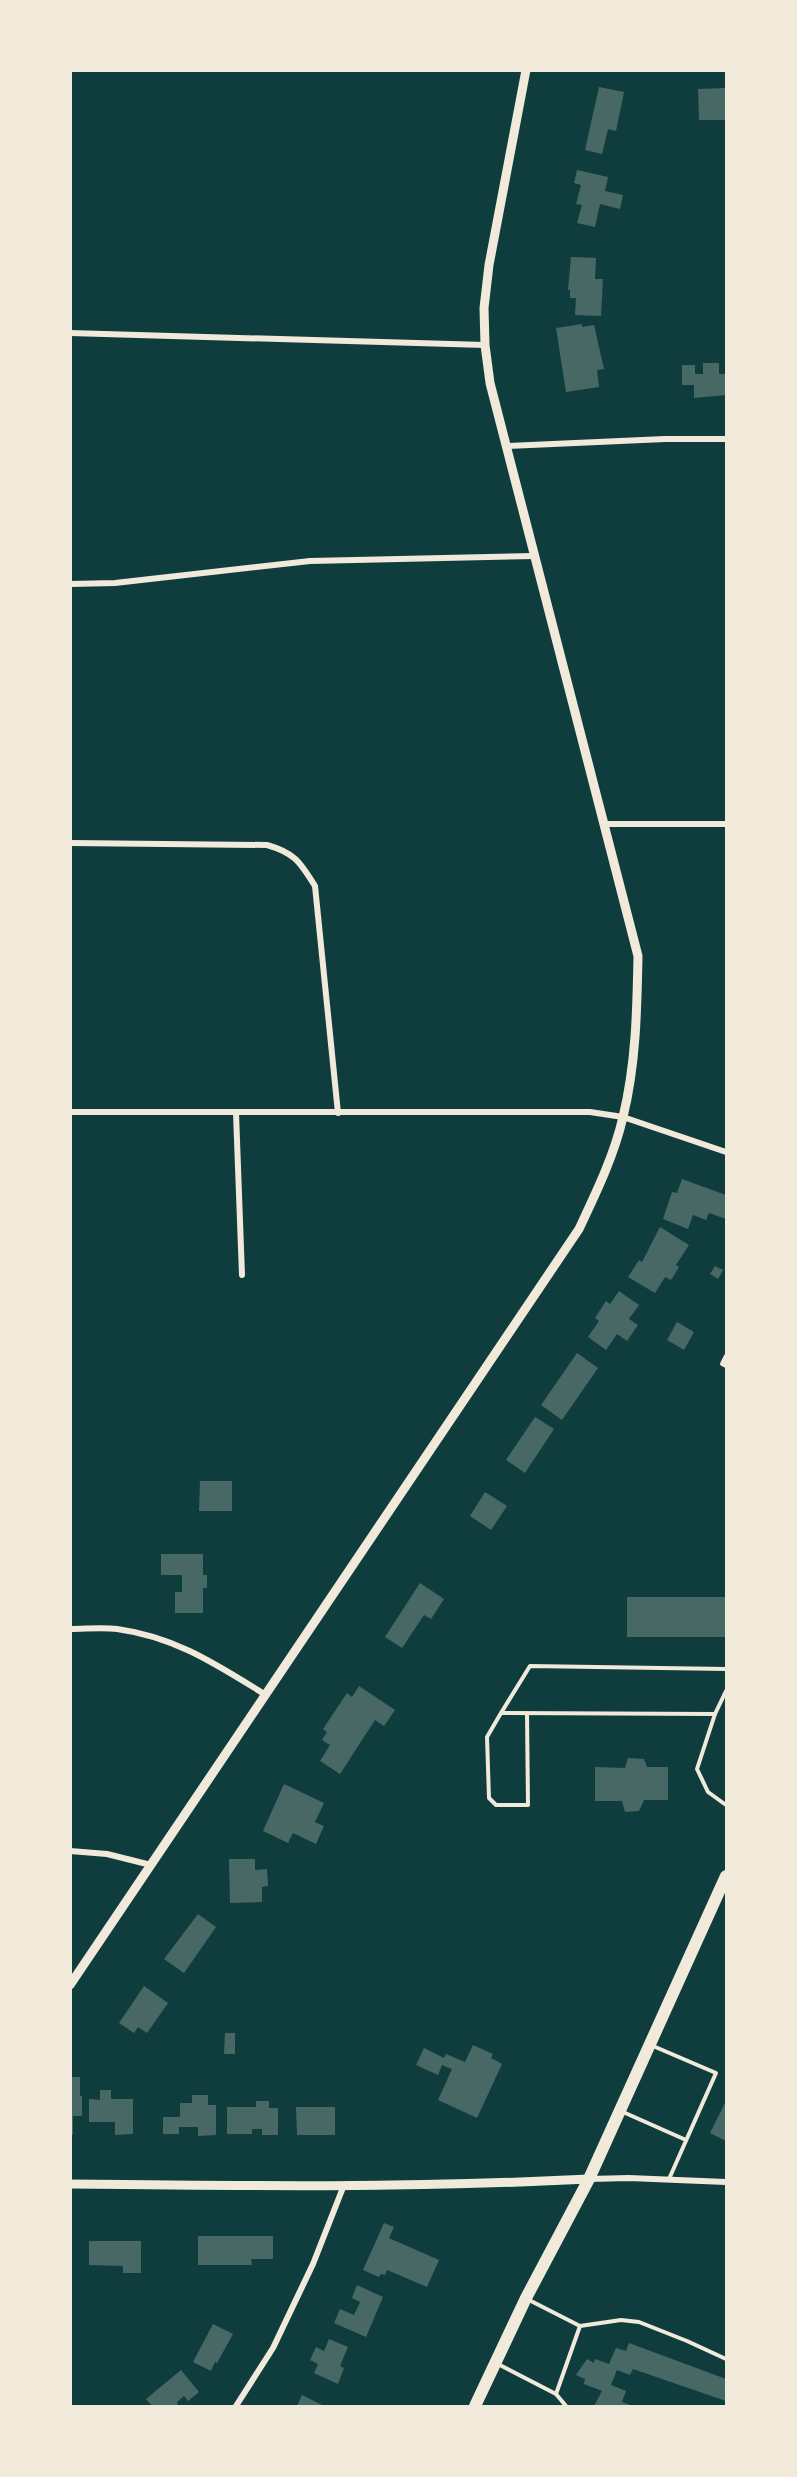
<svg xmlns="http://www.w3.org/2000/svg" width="797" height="2477" font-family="'IBM Plex Serif',serif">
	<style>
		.building { fill: #486865 }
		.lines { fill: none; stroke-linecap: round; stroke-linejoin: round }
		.service { stroke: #f1e9da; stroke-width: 4 }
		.minor { stroke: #f1e9da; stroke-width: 6 }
		.tertiary { stroke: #f1e9da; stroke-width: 9 }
		.primary { stroke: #f1e9da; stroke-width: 12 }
	</style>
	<rect width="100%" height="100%" fill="#0f3d3e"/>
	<g class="building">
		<polygon points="599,87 624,92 616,131 608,129 602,154 585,150"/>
		<polygon points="726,88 726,120 699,120 698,89"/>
		<polygon points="577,170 608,177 605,191 623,195 620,209 600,204 595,227 577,223 582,205 576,204 581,185 574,183"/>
		<polygon points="571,257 596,258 595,279 603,279 601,316 575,315 576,298 570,298 570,290 568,290"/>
		<polygon points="582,324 582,327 594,325 604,369 597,370 599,387 566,392 556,328"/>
		<polygon points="703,363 719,363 719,374 726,374 726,395 694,398 694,385 682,385 682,365 695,365 695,374 703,374"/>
		<polygon points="682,1179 726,1195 726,1219 709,1213 706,1220 693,1215 688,1229 663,1219 672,1192 677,1193"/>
		<polygon points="660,1227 689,1245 676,1265 679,1267 671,1280 665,1277 655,1293 628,1277 639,1260 642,1262"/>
		<polygon points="715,1266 723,1270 718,1279 710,1274"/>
		<polygon points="619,1291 639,1305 629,1319 638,1325 627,1341 617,1334 606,1350 588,1337 599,1321 595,1318 606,1301 610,1304"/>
		<polygon points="677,1322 694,1332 684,1350 667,1340"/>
		<polygon points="577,1353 598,1368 562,1420 541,1405"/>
		<polygon points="535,1417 554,1429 525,1473 506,1460"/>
		<polygon points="200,1481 232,1481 232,1511 199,1511"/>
		<polygon points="485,1492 507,1506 491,1530 470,1516"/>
		<polygon points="161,1554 203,1554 203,1575 207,1575 207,1588 203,1588 203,1613 175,1613 175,1592 182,1592 182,1575 161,1575"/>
		<polygon points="420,1583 444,1599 431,1619 424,1615 402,1648 385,1637"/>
		<rect x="627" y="1597" width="99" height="40"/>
		<polygon points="359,1686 395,1710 384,1726 375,1720 340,1774 320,1761 330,1745 322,1740 327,1732 323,1729 347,1693 352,1697"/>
		<polygon points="628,1758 644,1759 647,1767 668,1767 668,1800 644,1800 639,1811 625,1812 622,1801 595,1801 595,1767 625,1768"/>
		<polygon points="284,1784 324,1803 315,1822 324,1826 316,1844 293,1833 288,1843 263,1831"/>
		<polygon points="229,1859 255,1859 255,1870 267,1869 268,1886 262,1887 262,1902 230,1903"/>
		<polygon points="198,1914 216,1927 184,1973 164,1959"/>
		<polygon points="144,1986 168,2003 147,2033 138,2027 134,2033 119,2023"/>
		<polygon points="225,2033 235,2033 235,2054 224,2054"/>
		<polygon points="473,2045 493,2054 491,2058 502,2064 477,2118 438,2100 452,2069 442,2065 438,2075 416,2065 424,2048 444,2058 446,2054 465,2062"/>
		<polygon points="70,2077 80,2077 80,2096 82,2096 82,2116 73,2116 73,2135 70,2135"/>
		<polygon points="100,2090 111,2090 111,2099 133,2099 133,2134 115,2135 115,2122 89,2122 89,2099 100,2100"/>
		<polygon points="192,2095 208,2095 208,2105 216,2105 216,2135 198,2136 198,2127 179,2127 179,2134 163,2134 163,2117 180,2117 180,2103 192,2103"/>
		<polygon points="256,2101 269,2101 269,2108 278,2108 278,2135 262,2135 262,2129 252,2129 252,2134 227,2134 227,2107 256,2107"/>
		<polygon points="726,2101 726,2141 710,2133"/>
		<polygon points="296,2107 335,2107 335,2135 297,2135"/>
		<polygon points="384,2223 394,2227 389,2238 439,2260 427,2287 387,2270 385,2275 381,2274 379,2277 363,2270"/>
		<polygon points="198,2236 273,2236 273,2259 251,2259 252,2265 198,2265"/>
		<polygon points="89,2241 141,2241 141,2273 123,2273 123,2266 89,2265"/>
		<polygon points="357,2285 383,2297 366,2337 334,2323 340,2309 354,2315 360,2302 352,2298"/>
		<polygon points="213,2324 233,2334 217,2363 215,2362 211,2371 193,2362"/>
		<polygon points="329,2339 348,2347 340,2366 344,2368 338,2384 314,2373 318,2364 310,2360 316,2347 324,2351"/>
		<polygon points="629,2343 726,2379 726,2401 633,2369 630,2375 617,2370 611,2385 626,2391 622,2402 633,2406 594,2406 602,2391 584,2384 585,2379 576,2375 587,2359 594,2363 595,2359 609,2364 616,2348 626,2351"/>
		<polygon points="181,2370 199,2392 188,2401 184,2396 177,2402 178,2406 152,2406 146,2399"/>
		<polygon points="302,2395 322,2405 321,2406 297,2406"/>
	</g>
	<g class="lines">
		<g class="service">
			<polyline points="726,1356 722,1364 726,1366"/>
			<polyline points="726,1691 715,1714 697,1769 708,1792 726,1805"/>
			<polyline points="501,1713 487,1737 489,1798 496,1805 528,1805 527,1713"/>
			<polyline points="715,1714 501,1713 530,1666 726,1669"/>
			<polyline points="653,2046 716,2073 669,2179"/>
			<polyline points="623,2112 686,2140"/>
			<polyline points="529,2300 580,2326 621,2320 639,2322 687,2341 726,2359"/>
			<polyline points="496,2363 556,2394 566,2406"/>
			<polyline points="556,2394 580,2326"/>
		</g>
		<g class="minor">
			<polyline points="70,333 485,345"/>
			<polyline points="506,446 665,439 726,439"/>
			<polyline points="70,584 115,583 310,561 535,556"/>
			<polyline points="606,824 726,824"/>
			<path d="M70,843l197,2c28,8 33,17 48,41l23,227"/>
			<polyline points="70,1112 590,1112 623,1117 726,1152"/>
			<polyline points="236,1113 242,1275"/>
			<path d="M70,1629c16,0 32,-2 47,0 59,8 100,36 149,66"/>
			<polyline points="70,1851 107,1854 151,1865"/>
			<polyline points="589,2179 629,2178 726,2182"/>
			<polyline points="236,2406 273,2348 313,2264 344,2185"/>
		</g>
		<g class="tertiary">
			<path d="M70,1985l509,-756c17,-36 35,-73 44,-112 13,-53 14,-107 15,-161l-148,-573 -5,-38 -1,-37 5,-43 37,-195"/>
			<path d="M70,2184c173,2 346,4 519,-5"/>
		</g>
		<polyline class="primary" points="475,2406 526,2298 589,2179 726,1876"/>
	</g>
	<rect width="797" height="2477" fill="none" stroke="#f1e9da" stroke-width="144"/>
</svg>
